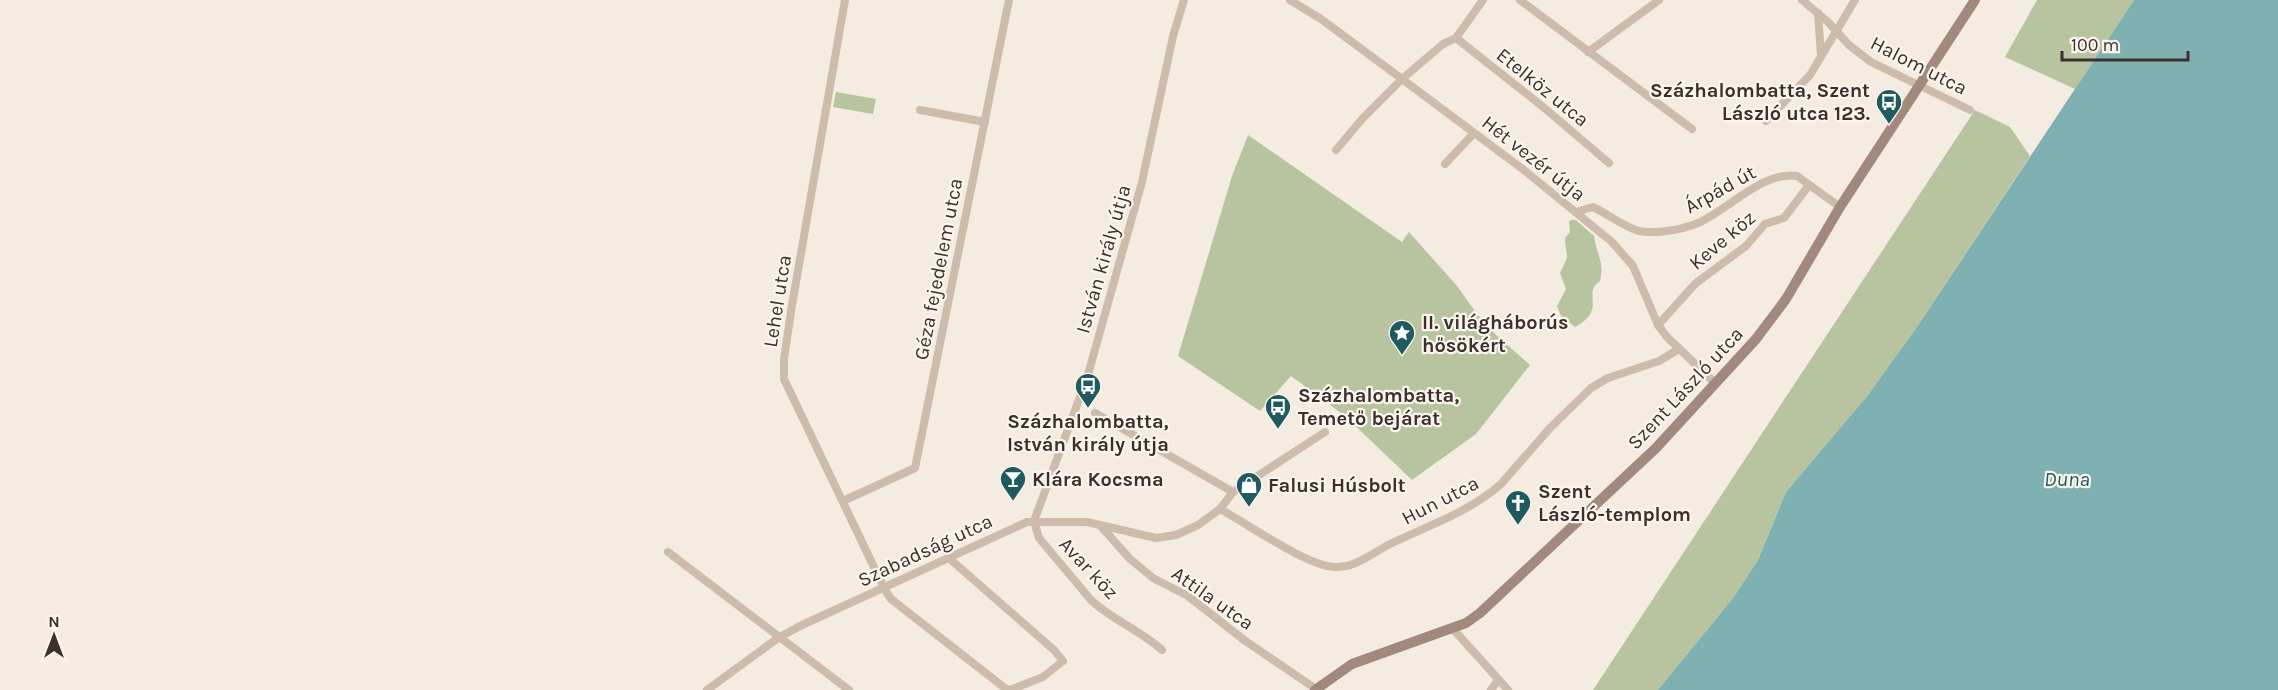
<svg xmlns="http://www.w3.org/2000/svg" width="2278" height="690" font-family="Karla,sans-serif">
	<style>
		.green { fill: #b8c4a0 }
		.water { fill: #7fb0b2 }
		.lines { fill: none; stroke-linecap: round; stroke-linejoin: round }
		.street { stroke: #cdbbac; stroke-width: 8 }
		.secondary { stroke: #a18a7d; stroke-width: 10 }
		.labels { text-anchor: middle; stroke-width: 4.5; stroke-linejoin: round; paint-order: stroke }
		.street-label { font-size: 20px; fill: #3b302b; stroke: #fbf5ee }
		.poi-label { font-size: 20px; font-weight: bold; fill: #3b302b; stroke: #fbf5ee; text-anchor: start }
		.water-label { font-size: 21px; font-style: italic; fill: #1f5a5e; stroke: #fbf5ee }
	</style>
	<rect width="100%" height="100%" fill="#f4ebe1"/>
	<g class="green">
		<polygon points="2037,0 2134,0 2075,89 2005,57"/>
		<polygon points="836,92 876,99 873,114 833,107"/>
		<polygon points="1975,110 2010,127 2030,156 1919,324 1868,395 1786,492 1758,560 1733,598 1658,690 1593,690"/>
		<polygon points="1248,135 1402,242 1409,232 1457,286 1477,314 1496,335 1530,365 1476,434 1412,480 1345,416 1291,376 1260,411 1178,356 1232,176"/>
		<path d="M1571,220h5l18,16c2,18 11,26 6,45 -19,13 8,28 -25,46l-14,-11 -4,-10 9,-17 -6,-16c11,-22 6,-13 5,-35l5,-6 -1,-10z"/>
	</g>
	<polygon class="water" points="2134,0 2278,0 2278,690 1658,690 1733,598 1758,560 1786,492 1868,395 1919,324"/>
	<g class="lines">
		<g class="street">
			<polyline points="845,0 792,305 784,359 784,379 884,588 891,599 1006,689 1010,690 1043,677 1063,661 1054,650 950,559"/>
			<polyline points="1290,0 1321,19 1402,79 1524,170 1612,242 1633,266 1658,325 1667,337 1715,383"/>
			<polyline points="1520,0 1692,129"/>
			<polyline points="1802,0 1828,22 1849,45 1871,62 1970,110"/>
			<polyline points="1818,13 1821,55"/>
			<polyline points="1456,38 1542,106 1609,163"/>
			<polyline points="1588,52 1659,0"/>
			<polyline points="920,110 985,122"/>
			<polyline points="1766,121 1810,75 1855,0"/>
			<polyline points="1336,150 1363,118 1402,79 1443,44 1456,38 1483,0"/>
			<polyline points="1445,164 1474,133"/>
			<path d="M1576,212l17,-5c13,6 33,21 46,24 18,3 42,-1 59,-8 30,-13 66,-53 99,-47l43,31"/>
			<polyline points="1658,325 1696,283 1746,246 1765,224 1784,218 1809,185"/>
			<polyline points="1095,413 1233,492"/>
			<polyline points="843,501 915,468 1009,0"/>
			<path d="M1220,509c28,15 85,56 114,58 23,1 39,-15 58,-24 38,-18 77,-31 109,-59l49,-56 41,-40 17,-10 51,-17 20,-12"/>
			<polyline points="1100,525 1129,558 1153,578 1188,596 1244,640 1316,689"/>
			<polyline points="668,552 849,690"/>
			<polyline points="1453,629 1508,690"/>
			<path d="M1162,650c-22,-20 -50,-30 -71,-50l-52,-62 -5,-17 53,-143 55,-196 31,-146 11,-36"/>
			<polyline points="707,690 778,638 802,625 1027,522 1087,522 1156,538 1176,535 1198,525 1220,509 1233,492 1325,432"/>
			<polyline points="1491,690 1498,680"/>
		</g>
		<polyline class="secondary" points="1315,690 1352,664 1466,623 1480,613 1656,448 1756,339 1786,299 1840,207 1975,0"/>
	</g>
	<defs>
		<g id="bus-pin" transform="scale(1.35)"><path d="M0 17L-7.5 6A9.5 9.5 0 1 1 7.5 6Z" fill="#1f5a5e" stroke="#fbf5ee"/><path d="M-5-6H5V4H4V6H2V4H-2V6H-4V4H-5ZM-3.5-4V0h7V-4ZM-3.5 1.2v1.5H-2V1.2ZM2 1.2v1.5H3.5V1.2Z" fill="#fff"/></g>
		<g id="sight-pin" transform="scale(1.35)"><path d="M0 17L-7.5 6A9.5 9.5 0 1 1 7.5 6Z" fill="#1f5a5e" stroke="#fbf5ee"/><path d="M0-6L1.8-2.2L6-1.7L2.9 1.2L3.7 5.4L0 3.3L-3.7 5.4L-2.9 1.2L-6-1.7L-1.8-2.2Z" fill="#fff"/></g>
		<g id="bar-pin" transform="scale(1.35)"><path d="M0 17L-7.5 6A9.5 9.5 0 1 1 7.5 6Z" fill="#1f5a5e" stroke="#fbf5ee"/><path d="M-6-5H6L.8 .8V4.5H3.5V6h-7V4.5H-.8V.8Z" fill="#fff"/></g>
		<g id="shop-pin" transform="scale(1.35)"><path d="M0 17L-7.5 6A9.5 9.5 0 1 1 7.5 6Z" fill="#1f5a5e" stroke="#fbf5ee"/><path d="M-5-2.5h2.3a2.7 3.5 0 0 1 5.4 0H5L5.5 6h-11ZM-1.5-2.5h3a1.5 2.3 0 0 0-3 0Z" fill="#fff"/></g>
		<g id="church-pin" transform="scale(1.35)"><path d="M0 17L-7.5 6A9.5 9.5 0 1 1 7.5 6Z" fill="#1f5a5e" stroke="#fbf5ee"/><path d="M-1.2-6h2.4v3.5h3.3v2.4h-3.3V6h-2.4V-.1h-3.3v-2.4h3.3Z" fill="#fff"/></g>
	</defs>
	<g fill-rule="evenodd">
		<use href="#bus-pin" x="1889" y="102"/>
		<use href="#sight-pin" x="1402" y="333"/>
		<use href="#bus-pin" x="1088" y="386"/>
		<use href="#bus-pin" x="1278" y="407"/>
		<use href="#bar-pin" x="1013" y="479"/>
		<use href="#shop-pin" x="1249" y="485"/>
		<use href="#church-pin" x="1518" y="503"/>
	</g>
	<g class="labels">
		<g class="street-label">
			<text transform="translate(1919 65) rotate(27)" y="7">Halom utca</text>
			<text transform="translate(1543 87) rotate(39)" y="7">Etelköz utca</text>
			<text transform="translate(1534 158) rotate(38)" y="7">Hét vezér útja</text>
			<text transform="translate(1720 189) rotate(-29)" y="7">Árpád út</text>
			<text transform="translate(1722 240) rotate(-40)" y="7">Keve köz</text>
			<text transform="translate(1103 259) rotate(-74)" y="7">István király útja</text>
			<text transform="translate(938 269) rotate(-79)" y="7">Géza fejedelem utca</text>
			<text transform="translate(777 301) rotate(-81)" y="7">Lehel utca</text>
			<text transform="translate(1685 388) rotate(-47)" y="7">Szent László utca</text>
			<text transform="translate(1440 500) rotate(-27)" y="7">Hun utca</text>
			<text transform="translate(925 550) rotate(-25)" y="7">Szabadság utca</text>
			<text transform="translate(1089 568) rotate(47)" y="7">Avar köz</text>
			<text transform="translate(1213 598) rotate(35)" y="7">Attila utca</text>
		</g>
		<g class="poi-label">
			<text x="1870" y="97" text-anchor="end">Százhalombatta, Szent<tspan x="1870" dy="23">László utca 123.</tspan></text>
			<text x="1422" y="329">II. világháborús<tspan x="1422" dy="23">hősökért</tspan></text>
			<text x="1298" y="402">Százhalombatta,<tspan x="1298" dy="23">Temető bejárat</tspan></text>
			<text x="1088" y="428" text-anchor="middle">Százhalombatta,<tspan x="1088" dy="23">István király útja</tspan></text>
			<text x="1032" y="486">Klára Kocsma</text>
			<text x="1268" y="492">Falusi Húsbolt</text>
			<text x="1538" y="498">Szent<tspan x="1538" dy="23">László-templom</tspan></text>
		</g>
		<g class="water-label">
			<text x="2067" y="486">Duna</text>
		</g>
	</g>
	<g transform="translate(54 636)" stroke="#fbf5ee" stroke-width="4.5" paint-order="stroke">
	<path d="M0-4.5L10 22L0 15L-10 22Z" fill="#3b302b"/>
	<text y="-9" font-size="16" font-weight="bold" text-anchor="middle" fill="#3b302b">N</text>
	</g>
	<path d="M2062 51v9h126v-9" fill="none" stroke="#3b302b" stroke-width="3"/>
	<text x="2071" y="51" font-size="18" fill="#3b302b" stroke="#fbf5ee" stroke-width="4.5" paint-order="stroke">100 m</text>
</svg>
